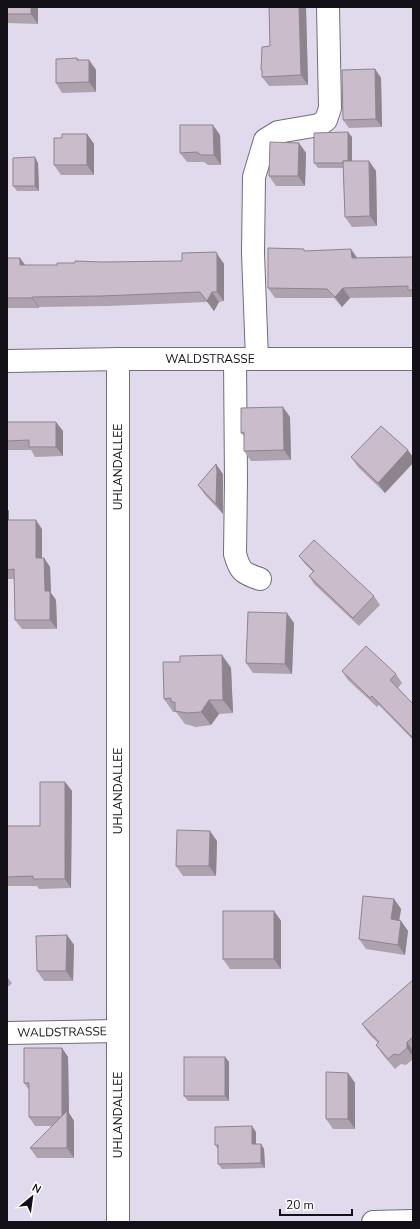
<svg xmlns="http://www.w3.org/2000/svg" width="420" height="1229" font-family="'Nunito Sans',sans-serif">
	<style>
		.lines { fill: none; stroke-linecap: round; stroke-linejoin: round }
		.minor-casing { stroke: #726c7c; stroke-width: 24 }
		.minor { stroke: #fff; stroke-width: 22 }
		.wall { fill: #aea2af }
		.shaded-wall { fill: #8d848e }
		.building { fill: #cabccb; stroke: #8d848e }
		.labels { text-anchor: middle; stroke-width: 3.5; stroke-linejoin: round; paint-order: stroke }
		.street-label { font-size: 12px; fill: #131117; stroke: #fff }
	</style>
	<rect width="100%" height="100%" fill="#e1daed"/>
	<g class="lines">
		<g class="minor-casing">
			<g id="minor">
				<polyline points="118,359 118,1222"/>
				<path d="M235,359l1,122 -1,73c5,18 8,19 25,25"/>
				<polyline points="257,359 253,253 254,177 265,140 278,132 319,125 326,120 330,108 328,7"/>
				<polyline points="7,361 122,359 413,359"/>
				<polyline points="7,1033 118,1031"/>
				<polyline points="373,1222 413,1221"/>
			</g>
		</g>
		<use href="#minor" class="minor"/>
	</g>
	<g class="wall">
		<polygon points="7,7 38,7 38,24 7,23"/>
		<polygon points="269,7 306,7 308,85 269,86 262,77 262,72 261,70 270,46"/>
		<polygon points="77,58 79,60 89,60 96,70 96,92 62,93 56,83"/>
		<polygon points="375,69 381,78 382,127 349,128 343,120"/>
		<polygon points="87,134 94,144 94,175 61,175 54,165 62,138"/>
		<polygon points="220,135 221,165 208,165 204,162 187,162 180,153"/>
		<polygon points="352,137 352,161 369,161 376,171 377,226 352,227 345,217 343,168 318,168 314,163"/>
		<polygon points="299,143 306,153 305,186 276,186 269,176"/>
		<polygon points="38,163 39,191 17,191 13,186"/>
		<polygon points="306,251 358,258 413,257 413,297 350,298 342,307 334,298 275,298 268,288"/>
		<polygon points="7,258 20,258 25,265 57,265 102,262 223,262 224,264 224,301 219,302 214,311 207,302 108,306 39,307 39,308 7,308"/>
		<polygon points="290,417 291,460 251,461 244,451 244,436 241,433"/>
		<polygon points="7,422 63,431 63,456 35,457 31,450 7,450"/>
		<polygon points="351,457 413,457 413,463 385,493 358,467"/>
		<polygon points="223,474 223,514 205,495 198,485"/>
		<polygon points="7,509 9,511 9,520 42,529 42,558 44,558 50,567 51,593 56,600 57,629 22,629 15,620 15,579 7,579"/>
		<polygon points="299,556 374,596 380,605 359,626 314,584 309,576 313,572 305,564"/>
		<polygon points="294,623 292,674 253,673 246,663"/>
		<polygon points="222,655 231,668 233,713 219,714 211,725 196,727 185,724 176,712 173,712 164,699 180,662"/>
		<polygon points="342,671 396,674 402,683 398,688 413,704 413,740 379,705 377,707 348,680"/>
		<polygon points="65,782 72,791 71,888 39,889 37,886 7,886 7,826 40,826"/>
		<polygon points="217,841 216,876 183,876 176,866"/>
		<polygon points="394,899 401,909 399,920 401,921 408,931 405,955 366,949 359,939"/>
		<polygon points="274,911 281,921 281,969 230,969 223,959"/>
		<polygon points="67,935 74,945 73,981 44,981 37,971"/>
		<polygon points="7,977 12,983 7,988"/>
		<polygon points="413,980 413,1059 406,1065 401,1064 395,1069 383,1055 376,1045 378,1043 369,1034 362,1024"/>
		<polygon points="62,1048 68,1057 69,1113 74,1121 74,1158 37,1158 30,1148 52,1126 35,1126 29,1117 29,1090 24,1083"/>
		<polygon points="225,1057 229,1062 229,1101 188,1101 184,1096"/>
		<polygon points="348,1073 355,1083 355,1129 333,1129 326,1119"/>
		<polygon points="256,1132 256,1144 261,1144 264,1149 265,1168 222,1169 218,1164 218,1149 215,1145"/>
	</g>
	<g class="shaded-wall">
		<polygon points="31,7 38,7 38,24 31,14"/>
		<polygon points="299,7 306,7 308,85 301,75"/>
		<polygon points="89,60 96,70 96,92 89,82"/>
		<polygon points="375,69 381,78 382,127 376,119"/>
		<polygon points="213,125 220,135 221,165 214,155"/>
		<polygon points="348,132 352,137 352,168 348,162"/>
		<polygon points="87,134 94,144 94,175 87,165"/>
		<polygon points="299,143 306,153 305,186 298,176"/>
		<polygon points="35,157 38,163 39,191 35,186"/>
		<polygon points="369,161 376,171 377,226 370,216"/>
		<polygon points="351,249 358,259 352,258"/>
		<polygon points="216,252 224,264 224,301 217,292"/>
		<polygon points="20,258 27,268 20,265"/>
		<polygon points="343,288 350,298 342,307 335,297"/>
		<polygon points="212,292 219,302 214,311 207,301"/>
		<polygon points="32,297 39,307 39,308 32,298"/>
		<polygon points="283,407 290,417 291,460 284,450"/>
		<polygon points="56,422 63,431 63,456 56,447"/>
		<polygon points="408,450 413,457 413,463 385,493 378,483"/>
		<polygon points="216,464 223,474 223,514 216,504"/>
		<polygon points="7,509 9,511 9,529 7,527"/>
		<polygon points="36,520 42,529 42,567 36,558"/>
		<polygon points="44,558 50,567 51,593 56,600 57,629 50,620 45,591"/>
		<polygon points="287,613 294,623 292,674 285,664"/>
		<polygon points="222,655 231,668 233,713 223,700"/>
		<polygon points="209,700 219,714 211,725 201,712"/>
		<polygon points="65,782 72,791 71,888 65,879"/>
		<polygon points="210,831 217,841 216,876 209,866"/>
		<polygon points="394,899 401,909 398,929 391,919"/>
		<polygon points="274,911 281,921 281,969 274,959"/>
		<polygon points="401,921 408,931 405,955 398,945"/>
		<polygon points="67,935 74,945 73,981 66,971"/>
		<polygon points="407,1042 413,1051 413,1057 407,1048"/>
		<polygon points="62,1048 68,1057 69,1113 74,1121 74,1158 67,1148 62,1117"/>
		<polygon points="225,1057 229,1062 229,1101 225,1096"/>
		<polygon points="348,1073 355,1083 355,1129 348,1119"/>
		<polygon points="252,1126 256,1132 256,1150 252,1144"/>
		<polygon points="261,1144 264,1149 265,1168 261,1163"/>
	</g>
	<g class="building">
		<rect x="7" y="7" width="24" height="7"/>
		<polygon points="269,7 299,7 301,75 262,77 262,70 261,70 262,47 270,46"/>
		<polygon points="77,58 77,60 89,60 89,82 56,83 56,59"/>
		<polygon points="375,69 376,119 343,120 342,70"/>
		<polygon points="180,125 213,125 214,155 201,155 197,152 180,153"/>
		<polygon points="348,132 348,161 343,161 343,163 314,163 314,133"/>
		<polygon points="62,134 87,134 87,165 54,165 54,138 62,138"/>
		<polygon points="270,142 299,143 298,176 269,176"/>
		<polygon points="35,157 35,186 13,186 13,158"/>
		<polygon points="343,161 369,161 370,216 345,217"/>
		<polygon points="268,248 304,249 304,251 351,249 352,258 413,257 413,290 408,290 408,286 343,288 335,297 327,289 268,288"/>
		<polygon points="216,252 217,254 217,292 212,292 207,301 200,292 101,296 32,297 32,298 7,298 7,258 20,258 20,265 57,265 57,263 75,263 75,261 102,262 182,261 182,253"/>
		<polygon points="283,407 284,450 244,451 244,432 241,433 241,408"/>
		<polygon points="7,422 56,422 56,447 29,447 29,440 7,441"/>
		<polygon points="381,426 408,450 378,483 351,457"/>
		<polygon points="216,464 217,471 216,504 198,485"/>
		<polygon points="7,520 36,520 36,558 44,558 45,591 50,591 50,620 15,620 14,569 7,570"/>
		<polygon points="314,540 374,596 353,618 309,576 314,571 299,556"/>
		<polygon points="248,612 287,613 285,664 246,663"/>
		<polygon points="366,646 396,674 390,680 413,704 413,738 372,696 370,698 342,671"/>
		<polygon points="222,655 223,700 209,700 201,712 187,713 175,711 175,702 171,702 171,698 164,699 163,662 180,662 180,656"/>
		<polygon points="40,782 65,782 65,879 33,879 33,876 7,877 7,826 40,826"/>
		<polygon points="177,830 210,831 209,866 176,866"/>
		<polygon points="363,896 394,899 391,919 401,921 398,945 359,939"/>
		<rect x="223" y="911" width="51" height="48"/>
		<polygon points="67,935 66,971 37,971 36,936"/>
		<polygon points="413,980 413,1037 407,1042 407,1048 399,1055 394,1054 388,1059 376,1045 379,1042 362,1024"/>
		<polygon points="24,1048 62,1048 62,1116 61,1117 29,1117 29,1083 24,1083"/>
		<rect x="184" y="1057" width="41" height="39"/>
		<polygon points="326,1072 348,1073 348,1119 326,1119"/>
		<polygon points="67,1111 67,1148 30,1148"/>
		<polygon points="252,1126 252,1144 261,1144 261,1163 218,1164 218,1145 215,1145 215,1127"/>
	</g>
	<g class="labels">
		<g class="street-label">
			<text x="210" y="363">WALDSTRASSE</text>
			<text transform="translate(118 467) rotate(-90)" y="4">UHLANDALLEE</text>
			<text transform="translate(118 791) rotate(-90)" y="4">UHLANDALLEE</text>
			<text transform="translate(62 1032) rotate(-1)" y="4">WALDSTRASSE</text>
			<text transform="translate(118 1115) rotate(-90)" y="4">UHLANDALLEE</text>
		</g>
	</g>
	<rect width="420" height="1229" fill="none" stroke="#131117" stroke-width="16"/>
	<g transform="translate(32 1197) rotate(29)" stroke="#ffffff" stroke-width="3" paint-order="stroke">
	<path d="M0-3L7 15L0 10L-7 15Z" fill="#131117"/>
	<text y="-6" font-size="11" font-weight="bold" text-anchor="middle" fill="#131117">N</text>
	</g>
	<path d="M280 1209v6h72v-6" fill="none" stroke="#131117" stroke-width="2"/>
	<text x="286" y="1209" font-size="12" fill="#131117" stroke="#ffffff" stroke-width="3" paint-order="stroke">20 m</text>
</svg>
